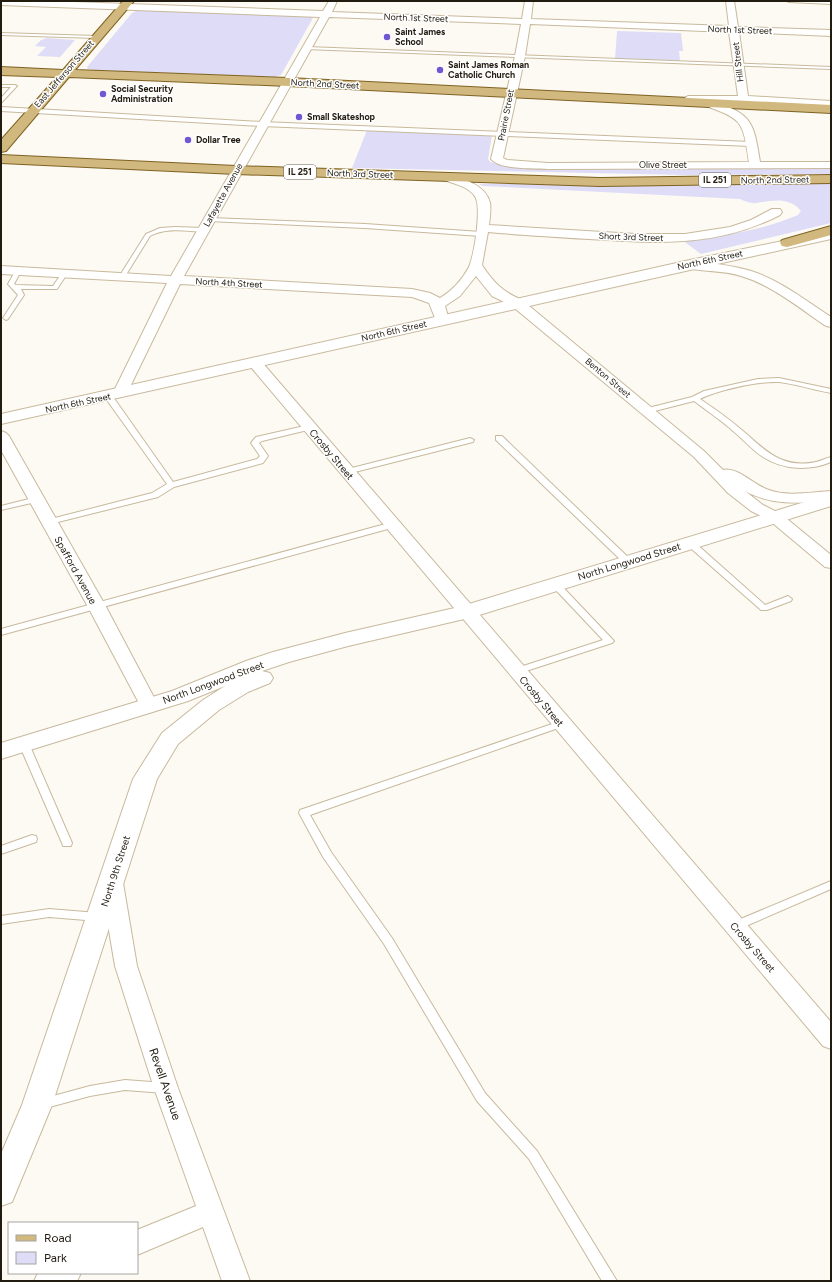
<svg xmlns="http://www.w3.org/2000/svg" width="832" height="1282" font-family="Figtree,sans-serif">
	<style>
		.green { fill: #dedcf6 }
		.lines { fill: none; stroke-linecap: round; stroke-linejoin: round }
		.lane-casing { stroke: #c8b99c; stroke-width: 2 }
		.street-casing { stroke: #c8b99c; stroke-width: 2 }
		.secondary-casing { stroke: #c8b99c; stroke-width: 2 }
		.primary-casing { stroke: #7f6221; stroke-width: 2 }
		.lane { fill: #fff; fill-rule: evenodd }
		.street { fill: #fff; fill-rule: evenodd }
		.secondary { fill: #fff; fill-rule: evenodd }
		.primary { fill: #d1b87f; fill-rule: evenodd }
		.poi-dot { fill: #7058d2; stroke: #fff; stroke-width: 1.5 }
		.labels { text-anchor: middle; stroke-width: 3; stroke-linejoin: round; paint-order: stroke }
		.far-street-label { font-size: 9px; fill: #211b10; stroke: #fff }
		.far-poi-label { font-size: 9px; font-weight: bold; fill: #211b10; stroke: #fff; text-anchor: start }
		.shield { fill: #fff; stroke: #645f58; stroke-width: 1 }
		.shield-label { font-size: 9px; font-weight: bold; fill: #211b10 }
		.street-label { font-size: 10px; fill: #211b10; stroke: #fff }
		.near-street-label { font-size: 12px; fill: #211b10; stroke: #fff }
	</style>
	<rect width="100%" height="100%" fill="#fdfaf4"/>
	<g class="green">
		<polygon points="138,10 308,16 313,18 281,75 274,77 97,70 88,69 87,67 132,13"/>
		<polygon points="617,31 681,33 683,51 679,51 680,61 615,59"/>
		<polygon points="47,38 75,40 60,57 37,56 46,47 35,46 41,40"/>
		<polygon points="367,130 492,135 488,159 490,162 509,167 831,168 831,174 686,175 352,168"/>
		<path d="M831,182v41l-130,31 -19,-14c40,-4 79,-9 116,-25l3,-4c-12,-15 -30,-10 -45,-8 -5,1 -11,-2 -16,-4l-257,-13 -4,-2z"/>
	</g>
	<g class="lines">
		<g class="lane-casing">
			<g id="lane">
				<polygon points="787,1 831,2 831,4 789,2"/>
				<polygon points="1,33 96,36 98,37 96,38 1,35"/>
				<polygon points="307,47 831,67 831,69 305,49 305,48"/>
				<polygon points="1,85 15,85 17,86 1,103 1,98 11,87 1,87"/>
				<polygon points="1,107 262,122 751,142 754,144 751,146 262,126 1,111"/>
				<polygon points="210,218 365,224 481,232 484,234 481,236 365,228 208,221 207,220"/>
				<path d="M175,227l29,1 3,2 -3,2c-18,-1 -38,-5 -54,4l-26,42h-4l-1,-1 27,-43 14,-6z"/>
				<polygon points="16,270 21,271 14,284 16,285 53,286 62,273 67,274 57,289 21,289 24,295 8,319 6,320 3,318 18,295 8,284"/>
				<path d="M779,378l52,11v4c-17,-3 -35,-9 -52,-11 -20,-1 -61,8 -79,17 15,10 29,20 43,32 23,20 39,38 73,31 5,-1 10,-4 15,-5v5c-21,9 -48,8 -68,-5 -11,-7 -20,-18 -30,-26 -12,-11 -26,-20 -39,-30l-47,12 -4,-2 1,-2 48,-12 12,-6 54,-12z"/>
				<polygon points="105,394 111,394 173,482 257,459 260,456 251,443 256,437 309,425 313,427 312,429 262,441 259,443 268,456 263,463 174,487 158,497 50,524 47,524 46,522 47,520 152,493 167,484 104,396"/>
				<polygon points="496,436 502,436 631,560 632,562 631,564 625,564 496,440"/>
				<polygon points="470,438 474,440 473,442 347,474 343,472 344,470"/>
				<polygon points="37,497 40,497 41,499 40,501 1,510 1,506"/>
				<polygon points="389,523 392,523 396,525 395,527 1,635 1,629"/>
				<polygon points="687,541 693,541 765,605 788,596 792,599 791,601 767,610 761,610 687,545 686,543"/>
				<polygon points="555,581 558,582 614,641 612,643 520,673 514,673 512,671 514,669 603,640 552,586 551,584"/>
				<polygon points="561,721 564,722 566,724 564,726 310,815 331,852 392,938 485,1093 537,1151 617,1281 602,1281 529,1159 477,1101 384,944 323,857 299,813 300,810"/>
				<polygon points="24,741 29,744 72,843 71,846 63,846 62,843 19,744"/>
				<polygon points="32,835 36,836 37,839 36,842 1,854 1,846"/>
				<polygon points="831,881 831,889 739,929 735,930 731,929 729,926 731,923"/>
				<polygon points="49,909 98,913 102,914 103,917 102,920 98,921 49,917 1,924 1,916"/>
				<polygon points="125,1080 165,1083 169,1084 171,1088 169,1092 165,1093 125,1090 90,1096 42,1109 38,1108 36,1104 38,1100 42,1099 90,1086"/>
			</g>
		</g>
		<g class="street-casing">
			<g id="street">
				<path d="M1,1h44l278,10 6,-10h8l-5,11 190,7 3,-18h8l-2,18 198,7 -3,-25h8l4,26 93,3v6l-92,-4 9,64 83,5v6l-88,-5h-29c39,12 40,22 46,60h71v6l-283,1c-14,-1 -48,1 -57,-10l24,-103 6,-32 -192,-7 -145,259 228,13 18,4 10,5c12,-7 22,-18 29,-31 5,-12 14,-63 5,-72 -7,-9 -22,-12 -33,-16l-2,-2 2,-2 4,-1c16,4 41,10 45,29 1,7 0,15 -1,22l147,9h49l45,-7 21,-7 21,-11h8l2,3 -2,3c-64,33 -122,28 -191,24 -34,-2 -67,-4 -101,-7l-6,33c11,17 21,27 40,35l182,151 19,19c14,-4 32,16 46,20 19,7 42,2 62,1v10c-30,2 -59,5 -86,-10l18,14 18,9 50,41v13l-6,-1 -56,-47 -18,-9 -23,-18 -34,-36 -182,-151 -20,-10 -16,-20 -16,20 -15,10 4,14 -2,3h-10l-8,-20 -17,-6 -232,-13 -53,109 -2,3 -5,1 -5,-1 -2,-3 54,-110 -166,-9v-8l170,10 149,-259 -319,-12zM530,24l199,8 9,64h-50l-5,3 5,3h15v3c40,14 40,16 46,57l-201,1 -41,-3 -4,-2 22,-102z"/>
				<path d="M690,261c21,2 41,4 61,10 29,9 55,30 80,46v10l-5,-1c-27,-18 -54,-41 -85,-50 -18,-6 -37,-4 -55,-8l-2,-3 2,-3z"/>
				<polygon points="255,359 260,360 831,1022 831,1049 823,1046 250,366 248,363 250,360"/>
				<polygon points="1,431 6,433 9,436 105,605 158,705 156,709 149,711 142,709 140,705 87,605 1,450"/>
				<polygon points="112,875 120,877 123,883 137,966 178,1088 250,1281 222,1281 203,1227 137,1255 137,1230 196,1206 154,1088 115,966 101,883 104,877"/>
				<polygon points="38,1273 81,1273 77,1281 34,1281"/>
			</g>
		</g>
		<g class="secondary-casing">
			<g id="secondary">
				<polygon points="831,231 831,239 690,270 1,424 1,414 690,260"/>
				<polygon points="831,494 831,506 473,617 348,646 289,662 262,671 270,673 273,678 270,683 248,692 219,710 178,744 157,779 52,1105 12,1202 1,1206 1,1154 22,1105 133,779 162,733 203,700 225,686 188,701 1,759 1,743 172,691 246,661 273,652 345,633 459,607"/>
			</g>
		</g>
		<g class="primary-casing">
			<g id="primary">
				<polygon points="123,1 134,1 75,70 288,78 831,105 831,113 288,86 69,77 6,151 1,152 1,140 57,77 1,75 1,67 63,70"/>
				<polygon points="1,155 236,166 600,178 831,175 831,183 600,186 236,174 1,163"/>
				<polygon points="831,226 831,235 787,247 782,246 780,243 782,240"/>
			</g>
		</g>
		<use href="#lane" class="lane"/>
		<use href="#street" class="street"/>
		<use href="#secondary" class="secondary"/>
		<use href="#primary" class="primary"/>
	</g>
	<g class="poi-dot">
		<circle cx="387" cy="37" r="4"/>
		<circle cx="440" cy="70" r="4"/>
		<circle cx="103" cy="94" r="4"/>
		<circle cx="299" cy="117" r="4"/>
		<circle cx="188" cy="140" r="4"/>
	</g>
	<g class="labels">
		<g class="far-street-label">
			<text transform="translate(416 18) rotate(2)" y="3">North 1st Street</text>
			<text transform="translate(740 30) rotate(2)" y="3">North 1st Street</text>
			<text transform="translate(738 62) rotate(-97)" y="3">Hill Street</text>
			<text transform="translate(64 74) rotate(-49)" y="3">East Jefferson Street</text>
			<text transform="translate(325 84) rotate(3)" y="3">North 2nd Street</text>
			<text transform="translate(506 115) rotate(-79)" y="3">Prairie Street</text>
			<text x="663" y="168">Olive Street</text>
			<text transform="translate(360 174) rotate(2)" y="3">North 3rd Street</text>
			<text transform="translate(775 180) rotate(-1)" y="3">North 2nd Street</text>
			<text transform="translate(223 195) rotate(-61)" y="3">Lafayette Avenue</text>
			<text transform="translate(631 237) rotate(2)" y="3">Short 3rd Street</text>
			<text transform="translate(710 260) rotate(-12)" y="3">North 6th Street</text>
			<text transform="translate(229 283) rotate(3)" y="3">North 4th Street</text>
			<text transform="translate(394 331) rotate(-13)" y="3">North 6th Street</text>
			<text transform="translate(608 378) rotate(40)" y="3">Benton Street</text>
			<text transform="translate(78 403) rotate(-12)" y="3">North 6th Street</text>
		</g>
		<g class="far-poi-label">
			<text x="395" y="35">Saint James<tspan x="395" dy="10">School</tspan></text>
			<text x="448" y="68">Saint James Roman<tspan x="448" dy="10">Catholic Church</tspan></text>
			<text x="111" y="92">Social Security<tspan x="111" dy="10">Administration</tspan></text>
			<text x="307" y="120">Small Skateshop</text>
			<text x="196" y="143">Dollar Tree</text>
		</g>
		<g class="shield">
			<rect x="284" y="165" width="32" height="14" rx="3"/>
			<rect x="699" y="173" width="32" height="14" rx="3"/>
		</g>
		<g class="shield-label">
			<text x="300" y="175">IL 251</text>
			<text x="715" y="183">IL 251</text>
		</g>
		<g class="street-label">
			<text transform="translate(332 454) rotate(50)" y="4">Crosby Street</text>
			<text transform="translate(629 561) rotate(-17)" y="4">North Longwood Street</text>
			<text transform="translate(76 570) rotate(61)" y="4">Spafford Avenue</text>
			<text transform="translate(213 682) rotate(-20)" y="4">North Longwood Street</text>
			<text transform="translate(542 701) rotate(50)" y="4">Crosby Street</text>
			<text transform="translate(115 871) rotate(-72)" y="4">North 9th Street</text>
			<text transform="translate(753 947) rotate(49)" y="4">Crosby Street</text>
		</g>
		<g class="near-street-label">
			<text transform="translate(165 1084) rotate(71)" y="4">Revell Avenue</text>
		</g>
	</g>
	<rect width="832" height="1282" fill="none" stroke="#211b10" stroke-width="4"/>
	<rect x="8" y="1222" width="130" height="52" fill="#ffffff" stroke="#a6a49f"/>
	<rect x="16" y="1235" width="20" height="6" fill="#d1b87f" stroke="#a6a49f"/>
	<text x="44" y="1242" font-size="12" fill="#211b10">Road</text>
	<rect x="16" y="1252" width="20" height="12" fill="#dedcf6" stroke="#a6a49f"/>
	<text x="44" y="1262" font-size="12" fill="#211b10">Park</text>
</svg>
